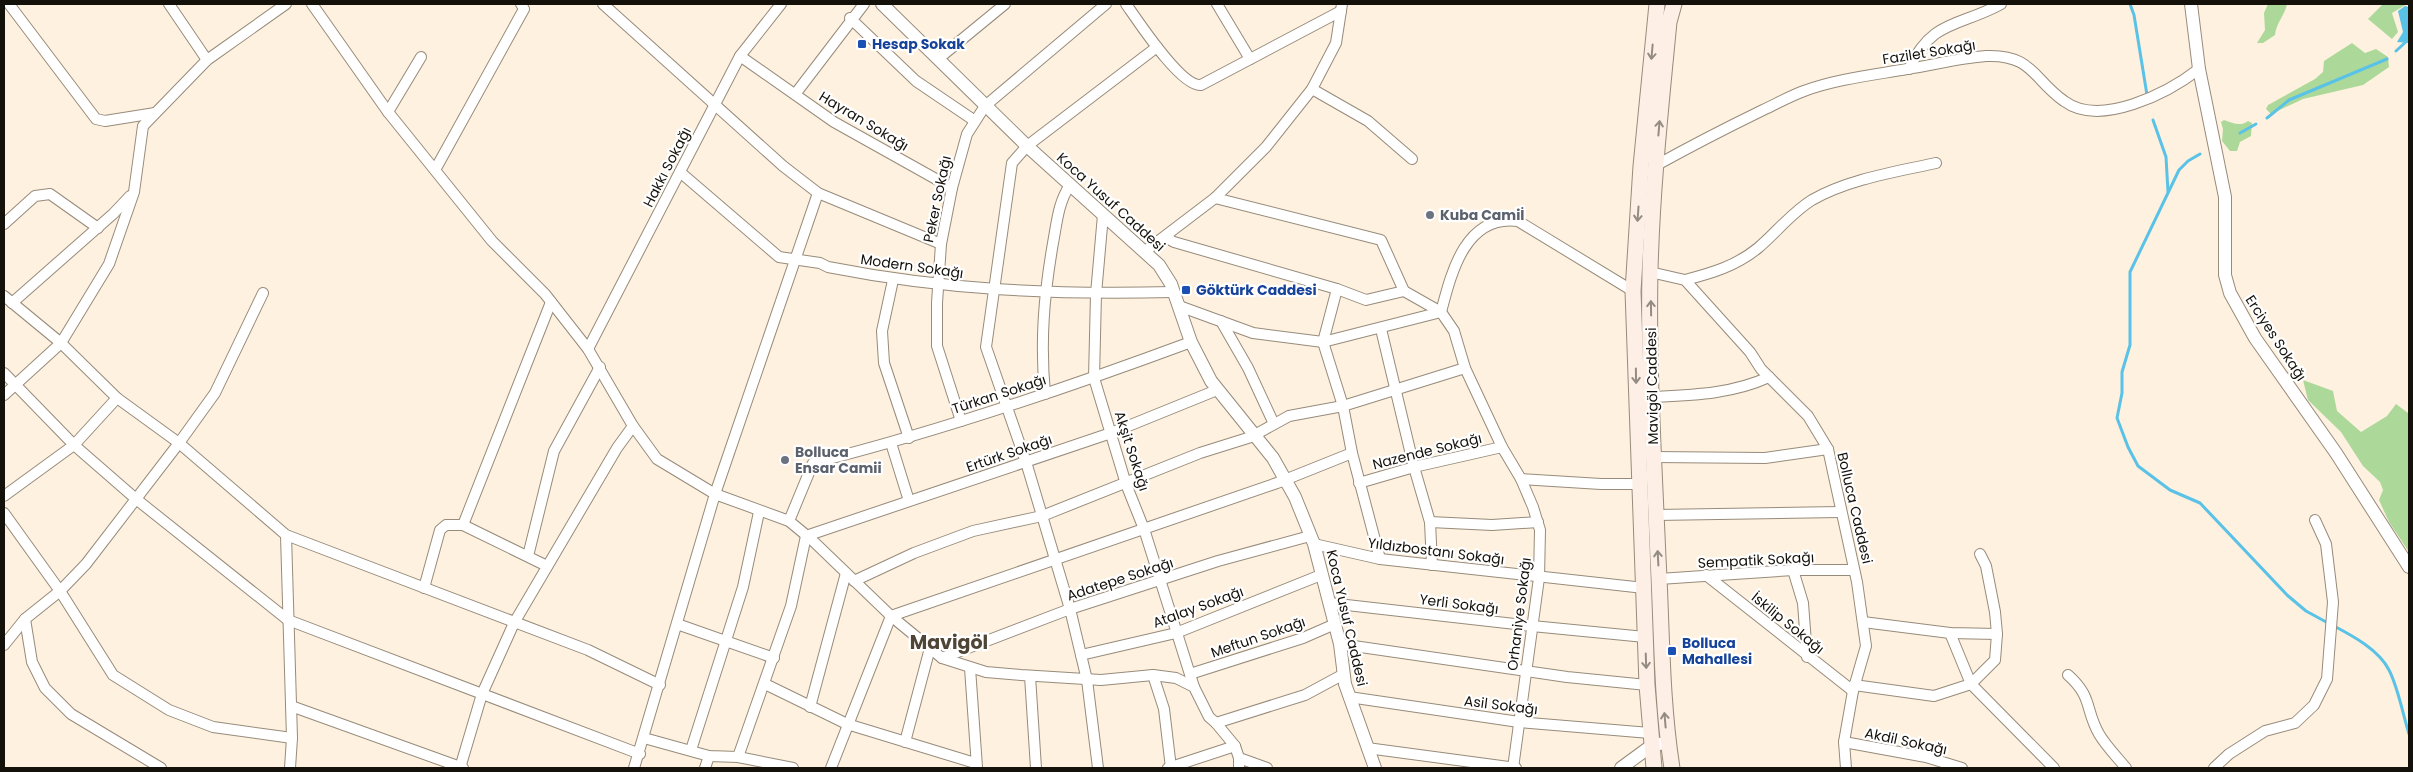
<svg xmlns="http://www.w3.org/2000/svg" width="2413" height="772" font-family="Poppins,sans-serif">
	<style>
		.green { fill: #acd999 }
		.water { fill: #5ac2e7 }
		.lines { fill: none; stroke-linecap: round; stroke-linejoin: round }
		.stream { stroke: #5ac2e7; stroke-width: 3 }
		.minor-casing { stroke: #978b7b; stroke-width: 12 }
		.tertiary-casing { stroke: #978b7b; stroke-width: 14 }
		.secondary-casing { stroke: #978b7b; stroke-width: 17 }
		.minor { stroke: #fff; stroke-width: 10 }
		.tertiary { stroke: #fff; stroke-width: 12 }
		.secondary { stroke: #fdefe6; stroke-width: 15 }
		.oneway { stroke: #948b83 }
		.transit-dot { fill: #1a4fb4; stroke: #fff; stroke-width: 2 }
		.worship-dot { fill: #6b7280; stroke: #fff; stroke-width: 2 }
		.labels { text-anchor: middle; stroke-width: 4.5; stroke-linejoin: round; paint-order: stroke }
		.transit-label { font-size: 14px; font-weight: bold; fill: #164399; stroke: #fff; text-anchor: start }
		.street-label { font-size: 14px; fill: #14100a; stroke: #fff }
		.worship-label { font-size: 14px; font-weight: bold; fill: #5b616d; stroke: #fff; text-anchor: start }
		.district-label { font-size: 19px; font-weight: bold; fill: #4f4536; stroke: #fff }
	</style>
	<rect width="100%" height="100%" fill="#fef1df"/>
	<g class="green">
		<path d="M2268,4h19c-2,11 -11,19 -12,31l-12,8h-6l8,-13 -1,-17z"/>
		<polygon points="2383,4 2407,4 2392,13 2398,32 2392,39 2368,19"/>
		<polygon points="2352,43 2365,53 2376,49 2388,57 2389,67 2363,85 2303,99 2271,114 2266,109 2268,105 2315,79 2323,72 2324,61"/>
		<path d="M2224,120c9,3 16,7 24,1l4,2 -1,13 -11,6 -3,9h-7l-8,-10 1,-12 -2,-7z"/>
		<polygon points="2303,380 2333,391 2337,411 2361,432 2387,416 2396,404 2408,413 2409,552 2389,522 2379,500 2383,490 2380,482 2363,466 2341,432 2308,400"/>
	</g>
	<polygon class="water" points="2405,6 2409,7 2409,43 2397,42 2403,32 2398,11"/>
	<g class="lines">
		<g class="stream">
			<polyline points="2130,4 2134,15 2147,95"/>
			<polyline points="2396,51 2409,39"/>
			<polyline points="2267,118 2289,100 2387,59"/>
			<polyline points="2153,120 2166,157 2168,192"/>
			<polyline points="2240,133 2256,124"/>
			<polyline points="2200,154 2188,161 2179,170 2130,272 2130,345 2122,372 2122,393 2117,418 2128,447 2138,466 2170,490 2200,503 2287,595 2306,611 2328,623"/>
			<path d="M2334,626c19,10 45,24 55,44 9,17 14,45 20,64"/>
		</g>
		<g class="minor-casing">
			<g id="minor">
				<polyline points="9,4 96,119 105,121 155,113"/>
				<polyline points="169,4 207,60"/>
				<polyline points="312,4 388,112 492,241 545,294 588,349 633,426 657,459 715,494 789,521 812,540 891,616 942,658 986,672 1021,675 1101,680 1153,675 1176,678 1194,687 1209,717 1216,723 1235,746 1239,758 1267,768"/>
				<polyline points="603,4 783,166 818,193 941,244"/>
				<path d="M1126,4c12,17 55,83 75,81l140,-74"/>
				<polyline points="1217,4 1250,59"/>
				<polyline points="850,18 916,81 975,121"/>
				<polyline points="740,56 834,122 952,188"/>
				<polyline points="938,59 1005,4"/>
				<path d="M1909,69c23,-50 50,-42 92,-65"/>
				<polyline points="1312,89 1368,121 1412,159"/>
				<polyline points="796,93 864,4"/>
				<polyline points="388,112 421,57"/>
				<path d="M1655,166c36,-20 71,-38 108,-56 13,-6 27,-14 41,-19 33,-12 69,-16 103,-22 26,-4 52,-11 79,-13 46,-2 47,23 78,45 36,27 104,-8 135,-32"/>
				<polyline points="435,170 524,9 521,4"/>
				<path d="M680,172l99,85 41,6 8,4c117,23 226,28 345,25"/>
				<path d="M1215,198l166,42 23,51 37,21c10,-38 24,-98 77,-91l115,70"/>
				<polyline points="1103,215 1096,294 1094,378 1126,484 1144,529 1194,687"/>
				<polyline points="4,224 35,196 50,194 98,228"/>
				<polyline points="1165,237 1174,242 1337,289 1366,300 1404,291"/>
				<polyline points="1144,252 1215,198 1266,147 1312,89 1336,43 1342,4"/>
				<polyline points="1650,272 1685,280 1750,352 1761,369 1808,416 1828,449 1857,582 1866,646 1853,691 1844,742 1846,768"/>
				<polyline points="893,280 882,331 884,363 909,438"/>
				<path d="M1685,280c27,-7 51,-14 73,-32 18,-15 33,-35 54,-48 37,-21 83,-28 124,-37"/>
				<polyline points="1337,289 1323,342 1343,406 1352,453 1380,559"/>
				<polyline points="4,296 61,343 117,398"/>
				<polyline points="12,303 113,214 130,196"/>
				<polyline points="1179,306 1253,333 1323,342 1441,312 1454,331 1465,368 1502,447 1521,479 1533,507 1540,530 1539,578 1513,768"/>
				<polyline points="1221,321 1248,368 1274,424"/>
				<polyline points="1381,329 1414,467 1430,522 1432,565"/>
				<polyline points="588,349 740,56 781,4"/>
				<polyline points="4,373 74,445 136,499 288,620 640,754"/>
				<path d="M1045,394c-5,-53 -1,-99 8,-151 4,-21 5,-40 17,-58"/>
				<polyline points="4,395 61,343 109,264 134,192 143,126 207,60 286,4"/>
				<path d="M1652,397c41,-2 80,-3 117,-20"/>
				<polyline points="961,421 937,346 937,303 941,244 952,188 967,134 985,106 1106,4"/>
				<polyline points="891,443 909,501"/>
				<polyline points="1653,457 1765,458 1828,449"/>
				<polyline points="1521,479 1601,484 1638,484"/>
				<polyline points="1359,483 1414,467 1502,447"/>
				<polyline points="4,496 74,445 117,398 179,443 286,535 588,650 660,685"/>
				<polyline points="4,513 60,591 113,675 169,710 213,727 292,738"/>
				<polyline points="1656,515 1840,512"/>
				<path d="M789,521l24,-58c128,-32 254,-75 378,-121"/>
				<polyline points="1430,522 1492,525 1538,522"/>
				<polyline points="463,525 547,566"/>
				<polyline points="286,535 292,738 290,768"/>
				<polyline points="1314,544 1380,559 1644,588"/>
				<polyline points="528,556 554,451 600,367"/>
				<polyline points="1793,570 1803,603 1807,657"/>
				<polyline points="1706,575 1853,691"/>
				<polyline points="1659,579 1793,570 1854,570"/>
				<polyline points="854,581 914,553 973,531 1042,516 1200,453 1251,437 1289,416 1343,406 1465,368"/>
				<polyline points="424,588 440,530 446,525 463,525 551,302"/>
				<polyline points="1329,603 1532,626 1645,637"/>
				<polyline points="25,619 32,662 45,688 71,714 161,768"/>
				<polyline points="1863,622 1950,633 1997,634"/>
				<polyline points="677,624 774,658"/>
				<polyline points="1950,633 1971,684 2054,768"/>
				<polyline points="1340,644 1567,677 1647,685"/>
				<polyline points="4,645 25,619 60,591 86,564 179,443 215,393 263,293"/>
				<polyline points="1081,655 1176,633 1321,575"/>
				<polyline points="942,658 1070,609 1218,561 1310,536"/>
				<polyline points="970,668 977,767"/>
				<polyline points="1190,674 1303,638 1335,624"/>
				<polyline points="1153,675 1164,709 1171,768"/>
				<path d="M2068,675c25,22 17,35 31,59 7,12 18,23 27,34"/>
				<polyline points="1030,676 1036,768"/>
				<polyline points="765,684 847,724 975,763"/>
				<polyline points="1854,685 1934,696 1971,684 1995,660 1997,634 1995,612 1986,566 1980,554"/>
				<polyline points="1349,697 1519,722 1650,733"/>
				<polyline points="291,706 463,768"/>
				<polyline points="810,707 846,573"/>
				<polyline points="1216,723 1305,695 1344,674"/>
				<polyline points="644,738 709,756 738,757 793,768"/>
				<polyline points="905,742 930,648"/>
				<polyline points="1844,742 1926,757 1962,768"/>
				<polyline points="1367,748 1516,768"/>
				<polyline points="691,750 743,587 759,512"/>
				<polyline points="738,757 791,606 806,536 1111,433 1217,390"/>
				<polyline points="460,768 482,694 514,623 617,448 633,426"/>
				<polyline points="634,768 715,494 818,193"/>
				<polyline points="705,768 709,756"/>
				<polyline points="831,768 891,616 1277,483 1352,453"/>
				<polyline points="1098,768 1087,680 1070,609 1026,462 986,347 1012,163 1027,146 1157,47"/>
				<polyline points="1168,768 1235,746"/>
				<polyline points="1239,768 1239,758"/>
				<polyline points="2214,768 2229,754 2265,731 2295,723 2314,705 2327,679 2333,602 2326,544 2315,520"/>
			</g>
		</g>
		<g class="tertiary-casing">
			<g id="tertiary">
				<polyline points="882,4 1027,146 1159,265 1171,284 1191,342 1211,381 1273,458 1295,497 1314,544 1340,644 1345,684 1375,768"/>
				<polyline points="2191,4 2199,69 2225,197 2225,275 2230,293 2255,338 2336,453 2409,567"/>
				<polyline points="1621,768 1651,746 1668,742"/>
			</g>
		</g>
		<g class="secondary-casing">
			<g id="secondary">
				<polyline points="1654,768 1647,685 1633,291 1641,166 1657,4"/>
				<path d="M1672,768c-11,-70 -10,-140 -14,-210 -4,-96 -10,-192 -8,-287 2,-83 11,-166 19,-249l5,-18"/>
			</g>
		</g>
		<use href="#minor" class="minor"/>
		<use href="#tertiary" class="tertiary"/>
		<use href="#secondary" class="secondary"/>
	</g>
	<defs><path id="oneway-shaft" d="M-6 0H5M1.5-3L5.5 0L1.5 3" fill="none" stroke-width="1.6" stroke-linecap="round" stroke-linejoin="round" transform="scale(1.25)"/></defs>
	<g class="oneway">
		<use href="#oneway-shaft" transform="translate(1652 52) rotate(95)"/>
		<use href="#oneway-shaft" transform="translate(1659 128) rotate(-85)"/>
		<use href="#oneway-shaft" transform="translate(1638 214) rotate(94)"/>
		<use href="#oneway-shaft" transform="translate(1651 308) rotate(-91)"/>
		<use href="#oneway-shaft" transform="translate(1636 376) rotate(89)"/>
		<use href="#oneway-shaft" transform="translate(1658 558) rotate(-93)"/>
		<use href="#oneway-shaft" transform="translate(1646 661) rotate(88)"/>
		<use href="#oneway-shaft" transform="translate(1665 720) rotate(-95)"/>
	</g>
	<g class="transit-dot">
		<rect x="857" y="39" width="10" height="10" rx="2.5"/>
		<rect x="1181" y="285" width="10" height="10" rx="2.5"/>
		<rect x="1667" y="646" width="10" height="10" rx="2.5"/>
	</g>
	<g class="worship-dot">
		<circle cx="1430" cy="215" r="5"/>
		<circle cx="785" cy="460" r="5"/>
	</g>
	<g class="labels">
		<g class="transit-label">
			<text x="872" y="49">Hesap Sokak</text>
			<text x="1196" y="295">Göktürk Caddesi</text>
			<text x="1682" y="648">Bolluca<tspan x="1682" dy="16">Mahallesi</tspan></text>
		</g>
		<g class="street-label">
			<text transform="translate(1929 52) rotate(-9)" y="5">Fazilet Sokağı</text>
			<text transform="translate(864 121) rotate(31)" y="5">Hayran Sokağı</text>
			<text transform="translate(667 167) rotate(-63)" y="5">Hakkı Sokağı</text>
			<text transform="translate(937 199) rotate(-78)" y="5">Peker Sokağı</text>
			<text transform="translate(1111 202) rotate(42)" y="5">Koca Yusuf Caddesi</text>
			<text transform="translate(912 266) rotate(8)" y="5">Modern Sokağı</text>
			<text transform="translate(2276 338) rotate(57)" y="5">Erciyes Sokağı</text>
			<text transform="translate(1652 386) rotate(-91)" y="5">Mavigöl Caddesi</text>
			<text transform="translate(999 394) rotate(-18)" y="5">Türkan Sokağı</text>
			<text transform="translate(1132 451) rotate(72)" y="5">Akşit Sokağı</text>
			<text transform="translate(1427 451) rotate(-14)" y="5">Nazende Sokağı</text>
			<text transform="translate(1009 453) rotate(-19)" y="5">Ertürk Sokağı</text>
			<text transform="translate(1855 508) rotate(77)" y="5">Bolluca Caddesi</text>
			<text transform="translate(1436 551) rotate(7)" y="5">Yıldızbostanı Sokağı</text>
			<text transform="translate(1756 560) rotate(-3)" y="5">Sempatik Sokağı</text>
			<text transform="translate(1120 579) rotate(-18)" y="5">Adatepe Sokağı</text>
			<text transform="translate(1459 604) rotate(7)" y="5">Yerli Sokağı</text>
			<text transform="translate(1198 607) rotate(-20)" y="5">Atalay Sokağı</text>
			<text transform="translate(1519 614) rotate(-83)" y="5">Orhaniye Sokağı</text>
			<text transform="translate(1347 618) rotate(77)" y="5">Koca Yusuf Caddesi</text>
			<text transform="translate(1788 623) rotate(39)" y="5">İskilip Sokağı</text>
			<text transform="translate(1258 637) rotate(-19)" y="5">Meftun Sokağı</text>
			<text transform="translate(1501 705) rotate(7)" y="5">Asil Sokağı</text>
			<text transform="translate(1906 741) rotate(12)" y="5">Akdil Sokağı</text>
		</g>
		<g class="worship-label">
			<text x="1440" y="220">Kuba Camiİ</text>
			<text x="795" y="457">Bolluca<tspan x="795" dy="16">Ensar Camii</tspan></text>
		</g>
		<g class="district-label">
			<text x="949" y="649">Mavigöl</text>
		</g>
	</g>
	<rect width="2413" height="772" fill="none" stroke="#14100a" stroke-width="10"/>
</svg>
